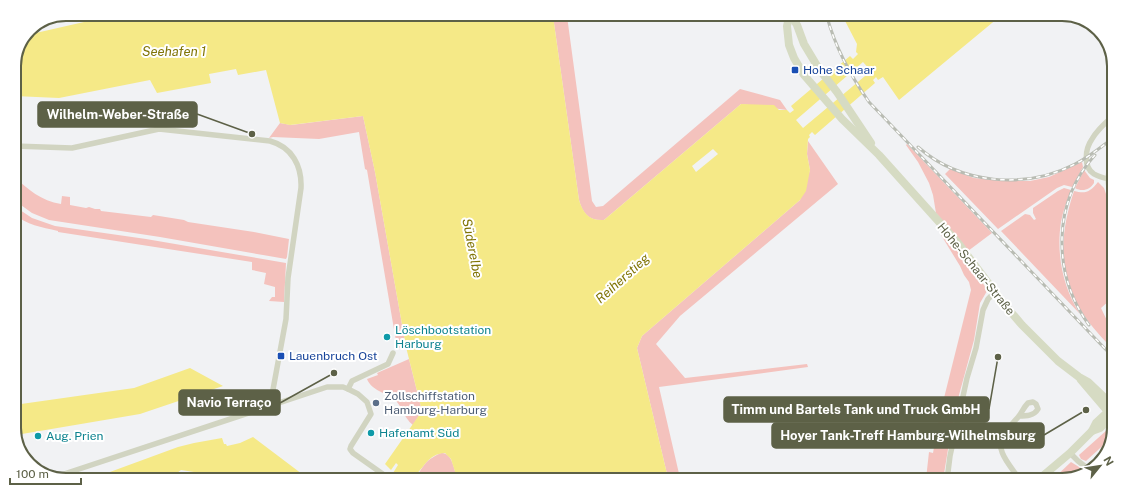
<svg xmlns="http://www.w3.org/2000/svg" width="1128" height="494" font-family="'Public Sans',sans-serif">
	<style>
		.green { fill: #f4c2bd }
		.water { fill: #f5e987; fill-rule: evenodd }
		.pier { fill: #f1f2f4 }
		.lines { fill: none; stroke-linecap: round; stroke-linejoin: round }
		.minor { stroke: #d1d4c1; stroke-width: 5.5 }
		.secondary { stroke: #d6dbc3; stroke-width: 8 }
		.rail-casing { stroke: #b9bcb3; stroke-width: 3 }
		.rail { stroke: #fff; stroke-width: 1.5; stroke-dasharray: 4.5; stroke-linecap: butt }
		.transit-dot { fill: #1a4fb4; stroke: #fff; stroke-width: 1.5 }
		.culture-dot { fill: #0f9aa8; stroke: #fff; stroke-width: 1.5 }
		.service-dot { fill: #5c6f8a; stroke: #fff; stroke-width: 1.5 }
		.labels { text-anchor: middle; stroke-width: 4; stroke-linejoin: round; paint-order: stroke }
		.transit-label { font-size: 12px; fill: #164399; stroke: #fff; text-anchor: start }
		.street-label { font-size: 12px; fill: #5d6147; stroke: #fff }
		.culture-label { font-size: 12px; fill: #0d838f; stroke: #fff; text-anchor: start }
		.service-label { font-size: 12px; fill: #4e5e75; stroke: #fff; text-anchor: start }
		.water-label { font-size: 13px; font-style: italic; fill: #807406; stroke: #fff }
		.rim { fill: none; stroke: #5d6147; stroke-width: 2 }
		.leader { fill: none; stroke: #5d6147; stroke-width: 1.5 }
		.callout-dot { fill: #5d6147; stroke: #fff; stroke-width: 1.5 }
		.callout { fill: #5d6147; stroke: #5d6147; stroke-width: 1.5 }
		.callout-label { font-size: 13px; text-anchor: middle; font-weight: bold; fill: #fff }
	</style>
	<rect width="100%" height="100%" fill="#f1f2f4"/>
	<g class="green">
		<path d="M553,16h14l25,185 4,6 7,-1 137,-117 40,11 7,10 -46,-6 -137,116c-15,1 -21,-6 -25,-20z"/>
		<polygon points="363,116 375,172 406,347 399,348 397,347 367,170 365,169 359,132 319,139 273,137 269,138 280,123 291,125"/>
		<polygon points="808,141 838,184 680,316 656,344 685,378 807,364 808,367 659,387 680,478 668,478 637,348 642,336 800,200 810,170 807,154"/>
		<polygon points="907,144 992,233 968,251 936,213 933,195 929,183 918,162 906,145"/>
		<polygon points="1082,162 1083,167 1072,187 1064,185 1057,188 998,229 945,174 950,169 974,178 1002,181 1030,181 1049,177"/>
		<path d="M1084,170l6,8 4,2v3c-4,7 -12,9 -19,5z"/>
		<path d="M14,177c14,12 27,24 47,27l1,-8 8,1v8l16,3 3,-1 6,2h5l1,2 50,6 2,-2 31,5 4,2 66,10 35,7 -2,18 -1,2 -126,-22 -111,-17 -17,-7 -18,-13z"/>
		<path d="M1098,182l6,6 8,24 -1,87 -10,9 10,21v18c-12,-12 -24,-26 -33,-41 -21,-37 -17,-76 -4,-115 12,3 16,1 24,-9z"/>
		<path d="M1064,188l7,2c-4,10 -8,21 -10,32 -5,32 2,66 19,92l-79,-83 24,-17 5,1 4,5 2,-1 -3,-6v-5l25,-17z"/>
		<path d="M14,206l18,12 23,8 91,13 140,24 -2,39 -15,-1 3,-4h3v-10l-11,-3 2,-11 -14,-3v-8l-194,-30v-1c-17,-4 -31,-6 -44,-17z"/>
		<polygon points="943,234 958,250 984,285 987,291 980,303 974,340 959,395 950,437 943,480 926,479 929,452 933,453 940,414 971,290 969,282 964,275 960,266 941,235"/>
		<path d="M409,359l13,52 -9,14c-10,-8 -11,-19 -18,-25 -10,-8 -23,-9 -28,-21l11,-4 -1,-2z"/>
		<polygon points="1110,429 1110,439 1086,461 1081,459 1079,455 1107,430"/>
		<path d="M441,453c11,-1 13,16 16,25l-48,-1 1,-2 9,-2c7,-12 10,-14 22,-20z"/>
		<polygon points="1071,462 1087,472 1062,480 1052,480"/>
	</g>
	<g class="water">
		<path d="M119,14l434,2 26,184c4,13 10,21 25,20l137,-116 33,1 5,5h8l3,3 4,-3 -3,-4 59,-50 3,3 5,-5 -2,-2 1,-8 -14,-27 155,1 -99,82 -16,-23 -5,3 -2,-3 -3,3 2,3 -60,52 -3,-3 -3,3 1,2 -2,2 -1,15 3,16 -4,21 -6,9 -158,136 -5,12 31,130h-211l-6,-19 -6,-6c-18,1 -20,15 -32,24l-3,-2 -1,2h-14l1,-2 -3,-2 5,-8 -2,-2 -5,7 -6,-6 37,-53 -16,-64 -31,-175 -12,-56 -73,9 -10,-2 -14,-53 -28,5 -2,-6 -27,5 2,9 -54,10 -7,-13 -91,18 -45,-2v-33l13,-28zM863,62l8,9 -68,57 -7,-8z"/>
		<polygon points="190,368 223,386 140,414 16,435 14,431 14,405 134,388"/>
		<polygon points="253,437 306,477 197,477 194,472 181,470 173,476 99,476 178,447 194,443 222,438 224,444 226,444 227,446 240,443"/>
	</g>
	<polygon class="pier" points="713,149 718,154 696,172 692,166"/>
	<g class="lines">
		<g class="minor">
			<path d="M14,146l58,2 87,-19 111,12c22,6 32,25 31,47l-13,90 -2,41 -14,76 -4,10"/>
			<path d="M1109,179c-5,-1 -10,-2 -15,-5 -11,-7 -9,-25 -2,-35 5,-9 13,-16 21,-23"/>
			<polyline points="348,389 352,381 388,364 393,353"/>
			<path d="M1019,416c7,0 15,0 19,-7l-2,-5 -3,-2 -5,1c-4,4 -6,9 -9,13 -5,6 -10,11 -15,17 -11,17 7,33 16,47"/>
			<polyline points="1070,453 1078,461 1091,471"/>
			<polyline points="58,476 327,387 343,387 348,389 358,394 367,402 371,414 351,446 350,449 353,453 387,477"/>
			<polyline points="947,480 950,456 967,378 976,348 983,310 988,299 995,292"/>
		</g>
		<g class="secondary">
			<polyline points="789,17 787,26 789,45 794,58 804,75 842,119 879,155 958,243 1004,304 1022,325 1058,361 1079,377 1088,382 1110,403"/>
			<polyline points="792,17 797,25 804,44 819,69 837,92 871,143"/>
			<path d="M1113,198c-4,-11 -5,-24 0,-36"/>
			<polyline points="1081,380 1110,414"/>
			<polyline points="1092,431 1096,423 1110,410"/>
			<polyline points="1038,480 1070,453 1092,431 1100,428 1110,419"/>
		</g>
		<g class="rail-casing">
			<g id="rail">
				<path d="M827,17c9,32 23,58 42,85l242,253"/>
				<polyline points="1112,102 1114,102"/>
				<path d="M918,147c42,37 107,43 157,17 14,-7 26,-17 38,-26"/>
				<path d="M1089,325c-37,-51 -37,-123 6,-170"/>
			</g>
		</g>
		<use href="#rail" class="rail"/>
	</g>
	<g class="transit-dot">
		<rect x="791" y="66" width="8" height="8" rx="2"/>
		<rect x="277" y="352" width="8" height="8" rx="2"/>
	</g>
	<g class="culture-dot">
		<circle cx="387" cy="337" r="4"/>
		<circle cx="371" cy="433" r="4"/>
		<circle cx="38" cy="436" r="4"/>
	</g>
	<circle class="service-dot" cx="376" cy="403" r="4"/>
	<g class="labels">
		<g class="transit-label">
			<text x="803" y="74">Hohe Schaar</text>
			<text x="289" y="360">Lauenbruch Ost</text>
		</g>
		<g class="street-label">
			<text transform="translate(976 269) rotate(51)" y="4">Hohe-Schaar-Straße</text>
		</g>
		<g class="culture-label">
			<text x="395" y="334">Löschbootstation<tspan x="395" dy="14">Harburg</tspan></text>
			<text x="379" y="437">Hafenamt Süd</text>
			<text x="46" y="440">Aug. Prien</text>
		</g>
		<g class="service-label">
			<text x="384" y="400">Zollschiffstation<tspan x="384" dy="14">Hamburg-Harburg</tspan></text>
		</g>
		<g class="water-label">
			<text x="174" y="56">Seehafen 1</text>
			<text transform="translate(473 248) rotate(79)" y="5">Süderelbe</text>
			<text transform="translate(622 278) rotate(-42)" y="5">Reiherstieg</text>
		</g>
	</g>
	<path d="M0 0H1128V494H0ZM66 21H1062A45 45 0 0 1 1107 66V428A45 45 0 0 1 1062 473H66A45 45 0 0 1 21 428V66A45 45 0 0 1 66 21Z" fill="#fff" fill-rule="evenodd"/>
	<path class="rim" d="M66 21H1062A45 45 0 0 1 1107 66V428A45 45 0 0 1 1062 473H66A45 45 0 0 1 21 428V66A45 45 0 0 1 66 21Z"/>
	<path class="leader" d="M252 134L197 114M334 373L280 403M998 357L989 409M1086 410L1044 435"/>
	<g class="callout-dot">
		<circle cx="252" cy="134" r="4"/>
		<circle cx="334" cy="373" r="4"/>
		<circle cx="998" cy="357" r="4"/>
		<circle cx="1086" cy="410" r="4"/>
	</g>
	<g class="callout">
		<rect x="38" y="102" width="159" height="25" rx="4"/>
		<rect x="179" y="390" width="101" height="25" rx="4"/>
		<rect x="724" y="397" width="265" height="25" rx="4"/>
		<rect x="772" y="423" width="272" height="25" rx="4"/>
	</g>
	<g class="callout-label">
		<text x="118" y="119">Wilhelm-Weber-Straße</text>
		<text x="229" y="407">Navio Terraço</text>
		<text x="856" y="414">Timm und Bartels Tank und Truck GmbH</text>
		<text x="908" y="440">Hoyer Tank-Treff Hamburg-Wilhelmsburg</text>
	</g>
	<g transform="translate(1100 466) rotate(60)" stroke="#ffffff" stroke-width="3" paint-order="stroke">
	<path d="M0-3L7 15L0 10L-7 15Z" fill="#5d6147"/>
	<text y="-6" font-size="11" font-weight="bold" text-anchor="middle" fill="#5d6147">N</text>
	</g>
	<path d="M10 478v6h71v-6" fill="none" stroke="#5d6147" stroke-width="2"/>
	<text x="16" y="478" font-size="12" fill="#5d6147" stroke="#ffffff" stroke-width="3" paint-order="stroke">100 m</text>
</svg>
